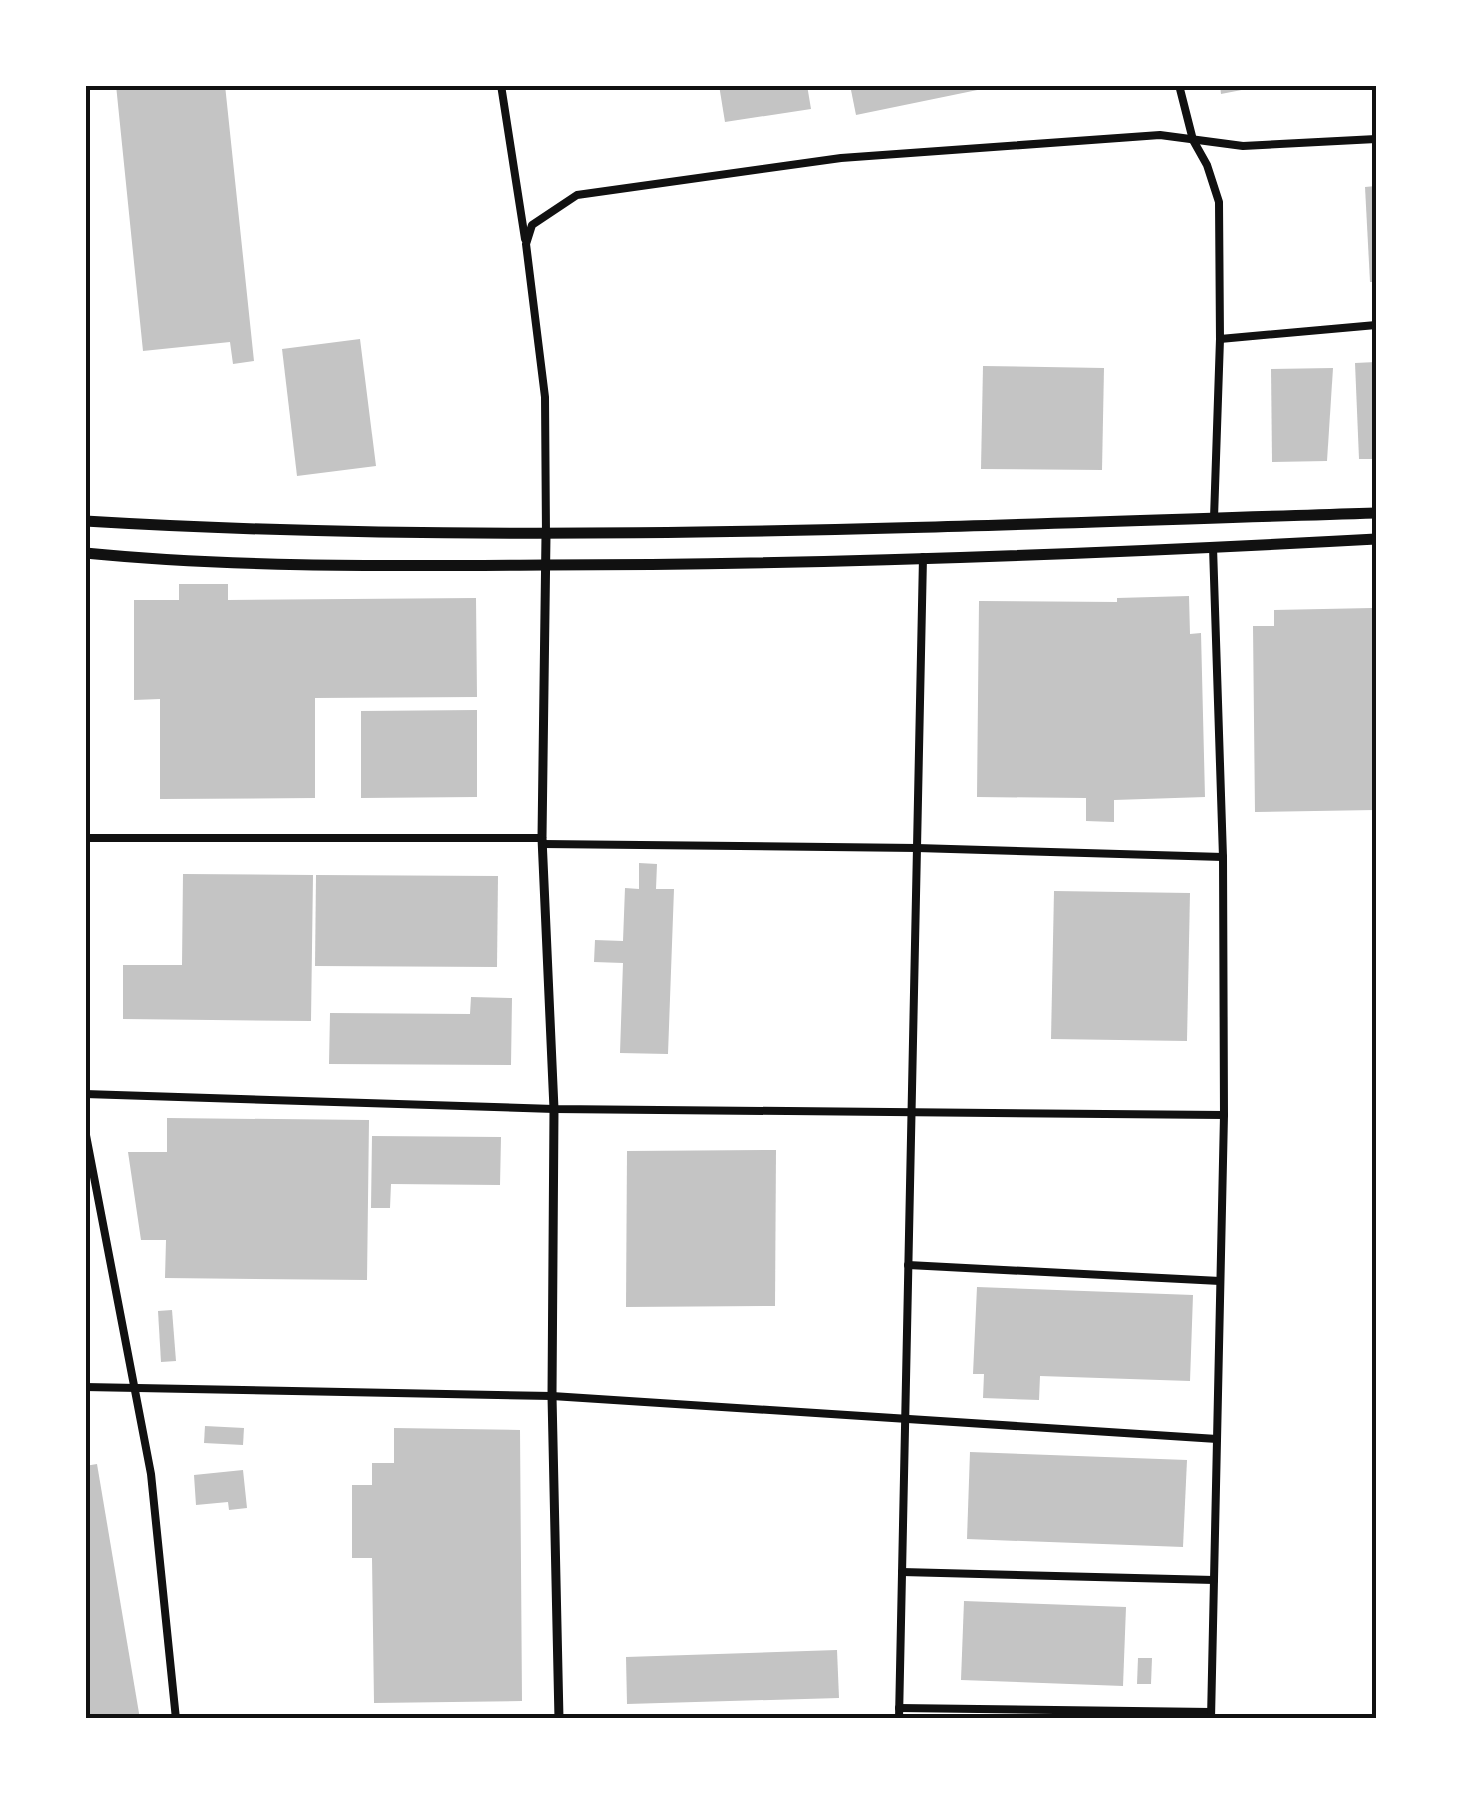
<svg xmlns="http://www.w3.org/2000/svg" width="1461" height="1804" font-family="Spectral,serif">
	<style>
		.building { fill: #c4c4c4 }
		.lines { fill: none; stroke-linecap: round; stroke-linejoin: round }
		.minor { stroke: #111; stroke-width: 8 }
		.tertiary { stroke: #111; stroke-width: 9 }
		.primary { stroke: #111; stroke-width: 11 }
		.neatline { fill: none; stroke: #111; stroke-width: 4 }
	</style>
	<rect width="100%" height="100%" fill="#fff"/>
	<g class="building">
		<polygon points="116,85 225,85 254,361 233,364 230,342 143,351"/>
		<polygon points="719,85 807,85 811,109 725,122"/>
		<polygon points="850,85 991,85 992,87 856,115"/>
		<polygon points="1220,85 1257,85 1257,87 1221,94"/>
		<polygon points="1376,186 1376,282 1370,282 1365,187"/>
		<polygon points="360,339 376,466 297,476 282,349"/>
		<polygon points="1376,362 1376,459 1359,459 1355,363"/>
		<polygon points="983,366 1104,368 1102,470 981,469"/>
		<polygon points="1333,368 1327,461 1272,462 1271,369"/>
		<polygon points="179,584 228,584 228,600 476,598 477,697 315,698 315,798 160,799 160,699 134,700 134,600 179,600"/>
		<polygon points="1189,596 1190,634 1201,633 1205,797 1114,800 1114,822 1086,821 1086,798 977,797 979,601 1117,602 1117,598"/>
		<polygon points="1372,608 1375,810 1255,812 1253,626 1274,626 1274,610"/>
		<polygon points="477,710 477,797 361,798 361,711"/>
		<polygon points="639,863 657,864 656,889 674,889 668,1054 620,1053 623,963 594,962 595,940 623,941 625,888 639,889"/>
		<polygon points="183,874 313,875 311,1021 123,1019 123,965 182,965"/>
		<polygon points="316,875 498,876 497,967 315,966"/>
		<polygon points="1054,891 1190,893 1187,1041 1051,1039"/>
		<polygon points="471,997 512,998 511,1065 329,1064 330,1013 470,1014"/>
		<polygon points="167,1118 369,1120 367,1280 165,1278 166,1240 141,1240 128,1152 167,1152"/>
		<polygon points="372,1136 501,1137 500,1185 391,1184 390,1208 371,1208"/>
		<polygon points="776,1150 775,1306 626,1307 627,1151"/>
		<polygon points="977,1287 1193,1295 1190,1381 1040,1376 1039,1400 983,1398 984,1374 973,1374"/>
		<polygon points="172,1310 176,1361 161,1362 158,1311"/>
		<polygon points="205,1426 244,1428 243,1445 204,1443"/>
		<polygon points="394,1428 520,1430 522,1701 374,1703 372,1558 352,1558 352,1485 372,1485 372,1463 394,1463"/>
		<polygon points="970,1452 1187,1460 1183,1547 967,1539"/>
		<polygon points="97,1464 140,1719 85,1719 85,1466"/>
		<polygon points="243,1470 247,1508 229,1510 228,1502 196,1505 194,1475"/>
		<polygon points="964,1601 1126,1607 1123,1686 961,1680"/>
		<polygon points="837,1650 839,1698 627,1704 626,1657"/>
		<polygon points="1138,1658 1152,1658 1151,1684 1137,1684"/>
	</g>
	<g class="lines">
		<g class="minor">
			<polyline points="501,85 525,239"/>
			<polyline points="1179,85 1193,140 1207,165 1219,202 1220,339 1214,518"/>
			<polyline points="1220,339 1376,325"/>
			<polyline points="546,535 545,397 526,244 532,225 577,195 841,158 1160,135 1243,146 1376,139"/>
			<polyline points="85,838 542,838"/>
			<polyline points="542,844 917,848 1223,857"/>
			<polyline points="85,1094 554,1109 1224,1115"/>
			<polyline points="85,1130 151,1474 176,1719"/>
			<polyline points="908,1265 1220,1281"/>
			<polyline points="85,1387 552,1396 1217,1439"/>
			<polyline points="902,1572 1214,1580"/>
			<polyline points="899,1708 1211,1712"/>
			<polyline points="899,1719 923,557"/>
			<polyline points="1211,1719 1224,1115 1223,857 1213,547"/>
		</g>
		<polyline class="tertiary" points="546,535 542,838 554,1109 552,1396 559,1719"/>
		<g class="primary">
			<path d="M85,521c430,26 861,5 1291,-8"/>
			<path d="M85,553c152,15 307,13 460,12 277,0 555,-11 831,-26"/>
		</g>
	</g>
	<rect width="1461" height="1804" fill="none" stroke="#ffffff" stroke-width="175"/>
	<rect x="88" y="88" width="1286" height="1628" class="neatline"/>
</svg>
